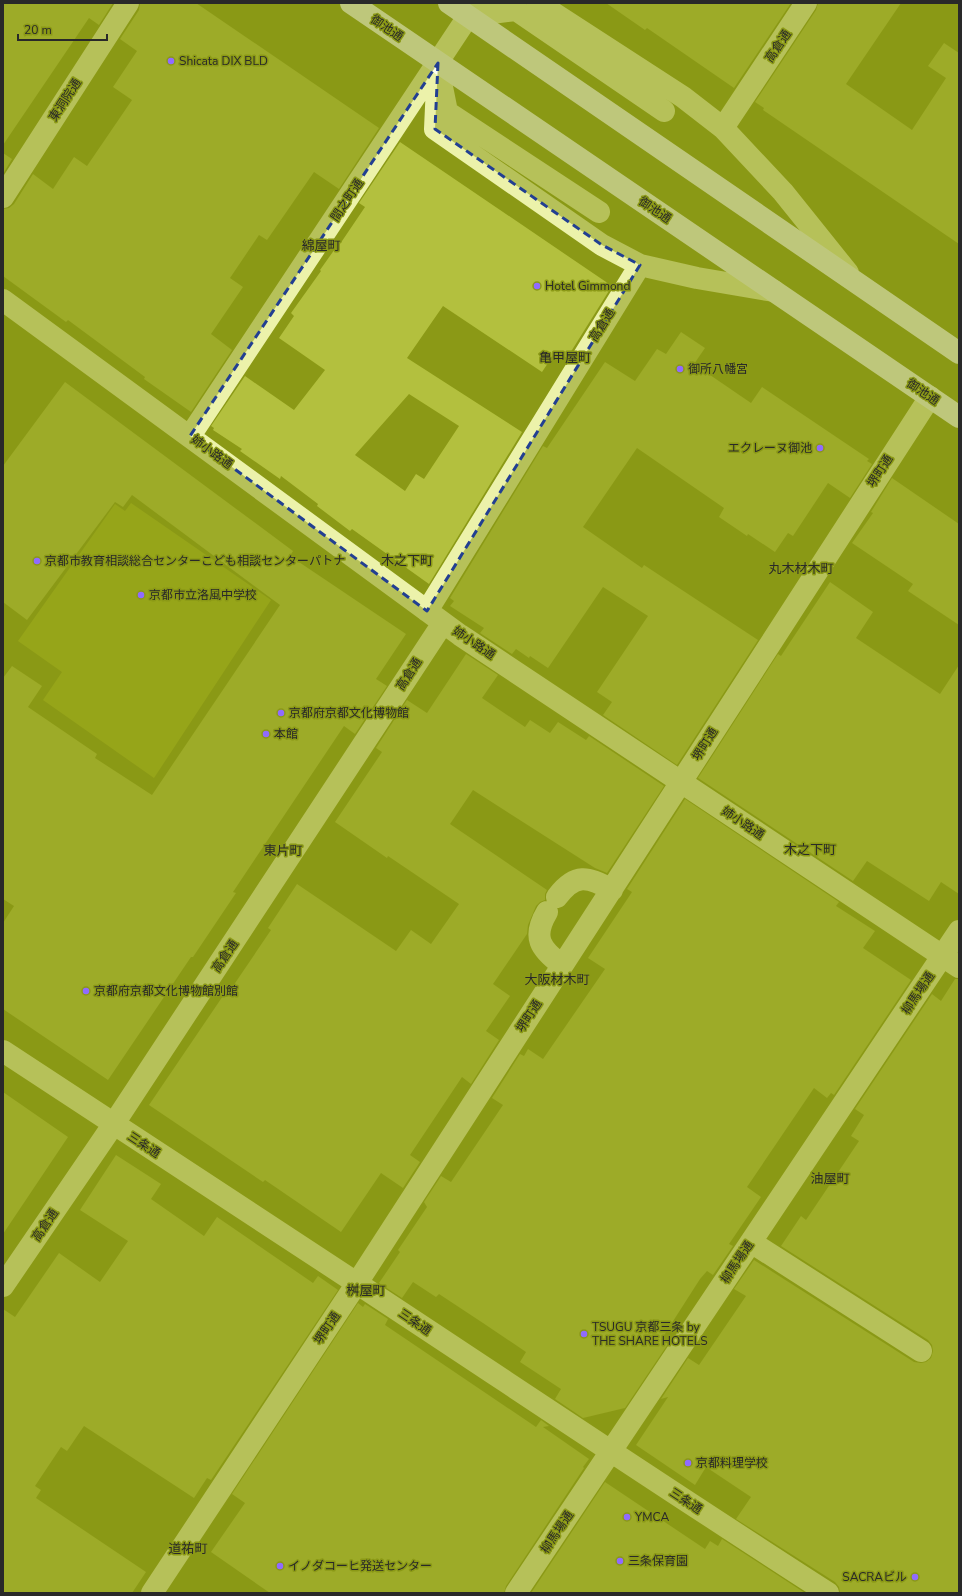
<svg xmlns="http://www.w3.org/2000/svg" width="962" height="1596" font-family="'Nunito Sans','Noto Sans JP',sans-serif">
<rect width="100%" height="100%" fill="#8b9916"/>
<path fill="#a5b31e" d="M131,503L271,600L154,778L43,700L62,672L18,641L115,504L125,511Z"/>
<path fill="#b3c03e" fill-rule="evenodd" d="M3,3H113L99,25L89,18L3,145Z
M140,3H196L379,128L339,189L314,172L267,240L259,235L230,278L243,287L211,334L232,350L191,412L144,379L145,377L68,320L66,322L3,276V209L9,208L14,204L33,174L53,189L74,157L87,166L132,100L113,87L137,51L120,39L139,10Z
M606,3H791L734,88L647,28L645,30Z
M818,3H901L846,84L912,130L946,78L928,66L944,43L959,53V244L763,110L764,108L755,102L816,10Z
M400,142L612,286L567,358L556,351L542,372L443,306L407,358L522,432L429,584L352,529L350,531L317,506L318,504L281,476L280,479L240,451L242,449L213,430L214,428L211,426L245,376L294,410L325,370L279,338L294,316L291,313L321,271L320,270L337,246L338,247L365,207L359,203ZM409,394L459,426L424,479L416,474L405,491L355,455Z
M3,153L12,159L3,174Z
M681,332L705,348L694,364L751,403L762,387L869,459L867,461L872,464L850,498L828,483L793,536L788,533L775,552L748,534L747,536L719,517L724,508L637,448L583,527L642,568L644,565L758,640L677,765L603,715L612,702L597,692L648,616L603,587L548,668L530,656L529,658L516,649L512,654L480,633L484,628L450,606L454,601L450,598L543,446L547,448L605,362L635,381L657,349L666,354Z
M65,382L293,551L290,556L406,634L376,679L387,686L355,734L344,726L233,892L236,893L193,957H191L108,1080L3,1009V923L14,906L3,899V678L12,666L42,686L28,707L97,754L95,758L152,795L280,605L132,495L123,507L115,502L27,620L3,602V466Z
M892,478L959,524V625L908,591L913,584L852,543L873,513L871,512Z
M830,582L873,612L856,638L940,694L959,665V894L941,882L929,901L867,861L853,881L698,778L778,654L781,656Z
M466,654L498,675L482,698L525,727L530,720L550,733L558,722L586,740L589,736L664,786L607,873L595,868L473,790L450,824L547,890L545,894V900L540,902L536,906L528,925L527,934L493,984L510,996L486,1031L499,1040L471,1084L462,1077L410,1155L420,1162L403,1188L381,1173L341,1232L265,1180L263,1182L149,1105L227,990L229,992L271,930L268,928L297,884L396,951L411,930L431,944L459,904L388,856L387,858L335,822L382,752L376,748L407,700L427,713Z
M685,799L839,902L836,906L875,931L863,948L911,980L834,1095L831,1093L827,1098L814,1088L747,1187L761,1197L729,1244L733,1246L713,1275L707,1271L700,1279L661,1340L668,1344L625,1408L583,1418L555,1399L561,1389L520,1362L526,1352L483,1323L439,1294L436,1297L413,1282L402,1298L379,1283L400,1252L398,1250L427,1207L424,1202L441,1176L451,1182L503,1105L492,1098L520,1054L524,1056L528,1049L543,1059L605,969L588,958L632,892L627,889Z
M955,979H959V1593H840L839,1587L835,1582L736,1519L751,1497L706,1467L695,1485L636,1445L668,1397L661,1399L688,1358L699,1365L746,1296L734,1289L754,1260L914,1362L921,1363L926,1362L931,1358L933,1351L932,1345L928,1340L781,1246L801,1216L806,1220L859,1141L851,1136L864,1115L855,1109L932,994L941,1001Z
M3,1092L68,1137L3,1234Z
M116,1155L161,1184L151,1199L204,1236L217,1217L313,1283L318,1276L338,1290L211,1480L207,1478L194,1498L84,1426L67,1451L61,1447L35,1486L41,1490L36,1498L146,1572L132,1593H3V1309L15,1317L59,1253L100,1282L128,1241L80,1210Z
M358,1303L363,1307L365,1304L388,1319L385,1325L536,1427L541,1420L549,1426L543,1427L589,1459L583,1467L584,1468L506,1586L504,1593H270L211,1552L245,1503L232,1494Z
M605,1482L705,1549L710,1541L718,1546L722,1539L805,1593H531Z"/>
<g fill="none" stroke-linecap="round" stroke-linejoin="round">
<path stroke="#ecf2aa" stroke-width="22" d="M538,3L683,97L723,128L783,192L848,273
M469,16L516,10L664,111
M438,63L435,129L602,245L640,265L697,278L774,291
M442,87L447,112L599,212
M723,128L806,3
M3,197L128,3
M3,300L460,635L959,967
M190,436L477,3
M427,611L640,265
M557,897C575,873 588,876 612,890
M547,912C532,937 540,949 562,965
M3,1051C120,1129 238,1205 355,1282C513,1386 669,1491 828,1593
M751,1242L921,1351
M3,1286L113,1125L443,623
M152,1593L357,1283L930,397
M516,1593L959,931"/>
<path stroke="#fdfff5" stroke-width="22" d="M351,3L959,417
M449,3L959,353"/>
</g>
<path d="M0 0H962V1596H0ZM438,63L435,129L602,245L640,265L427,611L190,436Z" fill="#8b9916" fill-opacity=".55" fill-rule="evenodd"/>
<path fill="none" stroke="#223f92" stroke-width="3" stroke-dasharray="8 5" stroke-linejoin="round" d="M438,63L435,129L602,245L640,265L427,611L190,436Z"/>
<g fill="#906bff" stroke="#8b9916" stroke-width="1.5">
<circle cx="171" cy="61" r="4"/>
<circle cx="537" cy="286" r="4"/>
<circle cx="680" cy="369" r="4"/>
<circle cx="820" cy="448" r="4"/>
<circle cx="37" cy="561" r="4"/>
<circle cx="141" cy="595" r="4"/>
<circle cx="281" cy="713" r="4"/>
<circle cx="266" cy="734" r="4"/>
<circle cx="86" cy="991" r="4"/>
<circle cx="584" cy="1334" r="4"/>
<circle cx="688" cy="1463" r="4"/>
<circle cx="627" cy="1517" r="4"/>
<circle cx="620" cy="1561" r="4"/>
<circle cx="280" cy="1566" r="4"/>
<circle cx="915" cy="1577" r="4"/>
</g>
<g text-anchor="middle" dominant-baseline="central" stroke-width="3" stroke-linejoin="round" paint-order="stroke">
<g font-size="12" fill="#292929" stroke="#8b9916">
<text transform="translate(387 28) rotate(34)">御池通</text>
<text transform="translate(778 46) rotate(-56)">高倉通</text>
<text transform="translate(65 100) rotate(-57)">東洞院通</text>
<text transform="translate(347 200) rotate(-56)">間之町通</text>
<text transform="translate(655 210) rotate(34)">御池通</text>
<text transform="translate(602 325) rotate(-58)">高倉通</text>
<text transform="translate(923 392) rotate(34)">御池通</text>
<text transform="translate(212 452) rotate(36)">姉小路通</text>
<text transform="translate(880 471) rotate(-57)">堺町通</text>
<text transform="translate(474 643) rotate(34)">姉小路通</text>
<text transform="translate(409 674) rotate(-57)">高倉通</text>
<text transform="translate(705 744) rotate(-58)">堺町通</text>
<text transform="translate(743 823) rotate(34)">姉小路通</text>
<text transform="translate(225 956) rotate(-56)">高倉通</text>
<text transform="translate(918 993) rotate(-56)">柳馬場通</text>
<text transform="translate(529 1016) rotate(-57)">堺町通</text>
<text transform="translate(144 1145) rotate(33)">三条通</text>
<text transform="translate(45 1225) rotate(-56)">高倉通</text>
<text transform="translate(737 1262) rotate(-56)">柳馬場通</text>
<text transform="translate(415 1322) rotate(34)">三条通</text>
<text transform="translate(327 1328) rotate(-56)">堺町通</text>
<text transform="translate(686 1501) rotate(33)">三条通</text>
<text transform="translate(557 1532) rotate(-56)">柳馬場通</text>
</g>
<g font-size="12" fill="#292929" stroke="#8b9916" text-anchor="start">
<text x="179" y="61">Shicata DIX BLD</text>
<text x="545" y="286">Hotel Gimmond</text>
<text x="688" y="369">御所八幡宮</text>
<text x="812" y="448" text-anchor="end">エクレーヌ御池</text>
<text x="45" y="561">京都市教育相談総合センターこども相談センターパトナ</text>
<text x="149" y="595">京都市立洛風中学校</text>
<text x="289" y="713">京都府京都文化博物館</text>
<text x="274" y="734">本館</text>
<text x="94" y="991">京都府京都文化博物館別館</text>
<text x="592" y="1327">TSUGU 京都三条 by<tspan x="592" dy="14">THE SHARE HOTELS</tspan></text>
<text x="696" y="1463">京都料理学校</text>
<text x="635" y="1517">YMCA</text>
<text x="628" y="1561">三条保育園</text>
<text x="288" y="1566">イノダコーヒ発送センター</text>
<text x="907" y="1577" text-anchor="end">SACRAビル</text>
</g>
<g font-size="13" fill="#292929" stroke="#8b9916">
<text x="321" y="246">綿屋町</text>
<text x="565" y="358">亀甲屋町</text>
<text x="407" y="561">木之下町</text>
<text x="801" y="569">丸木材木町</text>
<text x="810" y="850">木之下町</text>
<text x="283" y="851">東片町</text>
<text x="557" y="980">大阪材木町</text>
<text x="830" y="1179">油屋町</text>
<text x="366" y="1291">桝屋町</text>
<text x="188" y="1549">道祐町</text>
</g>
</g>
<rect width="962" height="1596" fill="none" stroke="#292929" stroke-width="8"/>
<path d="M18 34v6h89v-6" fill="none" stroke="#292929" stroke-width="2"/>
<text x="24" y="34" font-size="12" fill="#292929" stroke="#8b9916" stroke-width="3" paint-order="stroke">20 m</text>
</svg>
